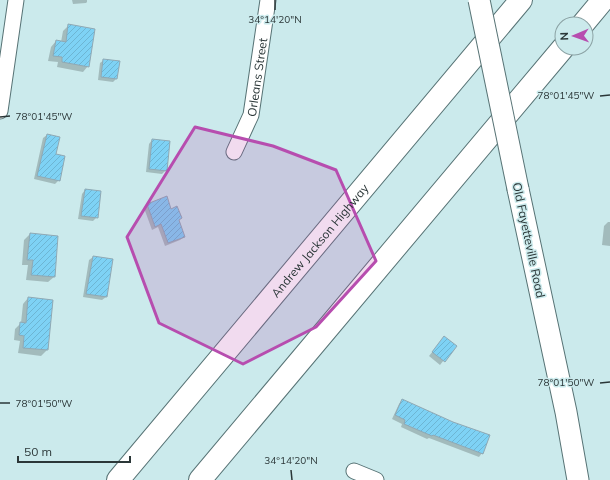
<svg xmlns="http://www.w3.org/2000/svg" width="610" height="480" font-family="Mulish,sans-serif">
<defs>
<pattern id="building-hatch" width="6" height="6" patternUnits="userSpaceOnUse"><rect width="6" height="6" fill="#7ed2f5"/><path d="M-1 1l2-2M0 6l6-6M5 7l2-2" fill="none" stroke="#6db5d3"/></pattern>
</defs>
<rect width="100%" height="100%" fill="#cbeaec"/>
<path fill="#0003" d="M72,0H87V2L86,3L73,4Z
M69,25L88,66L83,72L57,67L58,62L48,61L51,47L56,41L61,42L63,31Z
M104,60L116,79L113,82L98,80L100,63Z
M47,135L55,155L59,180L55,184L34,179L43,138Z
M152,140L166,170L162,174L146,172L149,144Z
M85,190L97,217L93,221L78,219L82,194Z
M147,204L178,221L184,237L180,240L165,246L158,227L152,230L144,208Z
M608,222H610V246L602,245L604,226Z
M30,234L54,277L48,282L26,280L28,265H22L24,240Z
M93,257L106,297L102,300L83,297L89,260Z
M28,298L51,300L47,350L41,356L18,353L20,341L14,340L15,329L21,323L23,304Z
M441,341L455,346L440,365L429,356Z
M402,400L482,453L479,457L429,438L427,439L401,427L402,424L392,419L399,404Z"/>
<path fill="url(#building-hatch)" stroke="#90a9b4" d="M68,24L95,29L89,67L62,62V57L53,56L56,40L66,42Z
M103,59L120,61L117,79L101,77Z
M47,134L60,137L56,154L65,156L60,181L37,176Z
M152,139L170,141L167,171L149,169Z
M85,189L101,191L98,218L81,216Z
M167,196L171,209L177,206L182,218L179,220L185,237L168,243L161,224L155,227L147,204Z
M30,233L58,236L55,277L31,275L33,260H27Z
M93,256L113,259L107,297L86,294Z
M28,297L53,300L48,350L23,348L24,336L19,335L20,322L26,323Z
M444,336L457,346L445,362L432,352Z
M402,399L453,422L490,435L483,454L433,435L432,436L404,424L405,420L395,415Z"/>
<g fill="none" stroke-linecap="round" stroke-linejoin="round">
<g stroke="#577375" stroke-width="17">
<g id="street">
<path d="M0,111L16,0"/>
<path id="s1" d="M234,152L251,115L268,0"/>
<path d="M354,471L376,480"/>
</g>
</g>
<g stroke="#577375" stroke-width="23">
<path id="secondary" d="M518,189L566,412L578,480"/>
</g>
<g stroke="#577375" stroke-width="24">
<g id="highway">
<path d="M583,24L603,0"/>
<path id="s2" d="M118,480L521,0"/>
<path d="M200,480L563,48"/>
</g>
</g>
<use href="#street" stroke="#fff" stroke-width="15"/>
<use href="#secondary" stroke="#fff" stroke-width="21"/>
<use href="#highway" stroke="#fff" stroke-width="22"/>
<g stroke="#577375" stroke-width="23" stroke-linecap="butt">
<path id="secondary-bridge" d="M479,0L518,189"/>
</g>
<use href="#secondary-bridge" stroke="#fff" stroke-width="21"/>
</g>
<path fill="#b74daf" fill-opacity="0.2" stroke="#b74daf" stroke-width="3" stroke-linejoin="round" d="M195,127L273,146L336,170L376,261L316,327L243,364L159,323L127,237Z"/>
<path fill="none" stroke="#2b3738" stroke-width="1.5" d="M275,0V10M600,96L610,95M0,117L10,116M600,383L610,382M0,403H10M291,470L292,480"/>
<g text-anchor="middle" dominant-baseline="central" stroke-width="3" stroke-linejoin="round" paint-order="stroke">
<g font-size="12" fill="#2b3738" stroke="#cbeaec">
<text stroke="none"><textPath href="#s1" startOffset="79">Orleans Street</textPath></text>
<text stroke="none"><textPath href="#s2" startOffset="313">Andrew Jackson Highway</textPath></text>
<text transform="translate(529 240) rotate(78)">Old Fayetteville Road</text>
</g>
</g>
<g font-size="10" text-anchor="middle" fill="#2b3738" stroke="#cbeaec" stroke-width="3" stroke-linejoin="round" paint-order="stroke">
<text x="275" y="23">34°14'20"N</text>
<text x="566" y="99">78°01'45"W</text>
<text x="44" y="120">78°01'45"W</text>
<text x="566" y="386">78°01'50"W</text>
<text x="44" y="407">78°01'50"W</text>
<text x="291" y="464">34°14'20"N</text>
</g>
<g transform="translate(574 36) rotate(268)"><circle r="19" fill="#cbeaec" stroke="#8ba2a4"/>
<path d="M0-3L7 15L0 10L-7 15Z" fill="#b74daf"/>
<text y="-6" font-size="11" font-weight="bold" text-anchor="middle" fill="#2b3738">N</text>
</g>
<path d="M18 456v6h112v-6" fill="none" stroke="#2b3738" stroke-width="2"/>
<text x="24" y="456" font-size="12" fill="#2b3738" stroke="#cbeaec" stroke-width="3" paint-order="stroke">50 m</text>
</svg>
